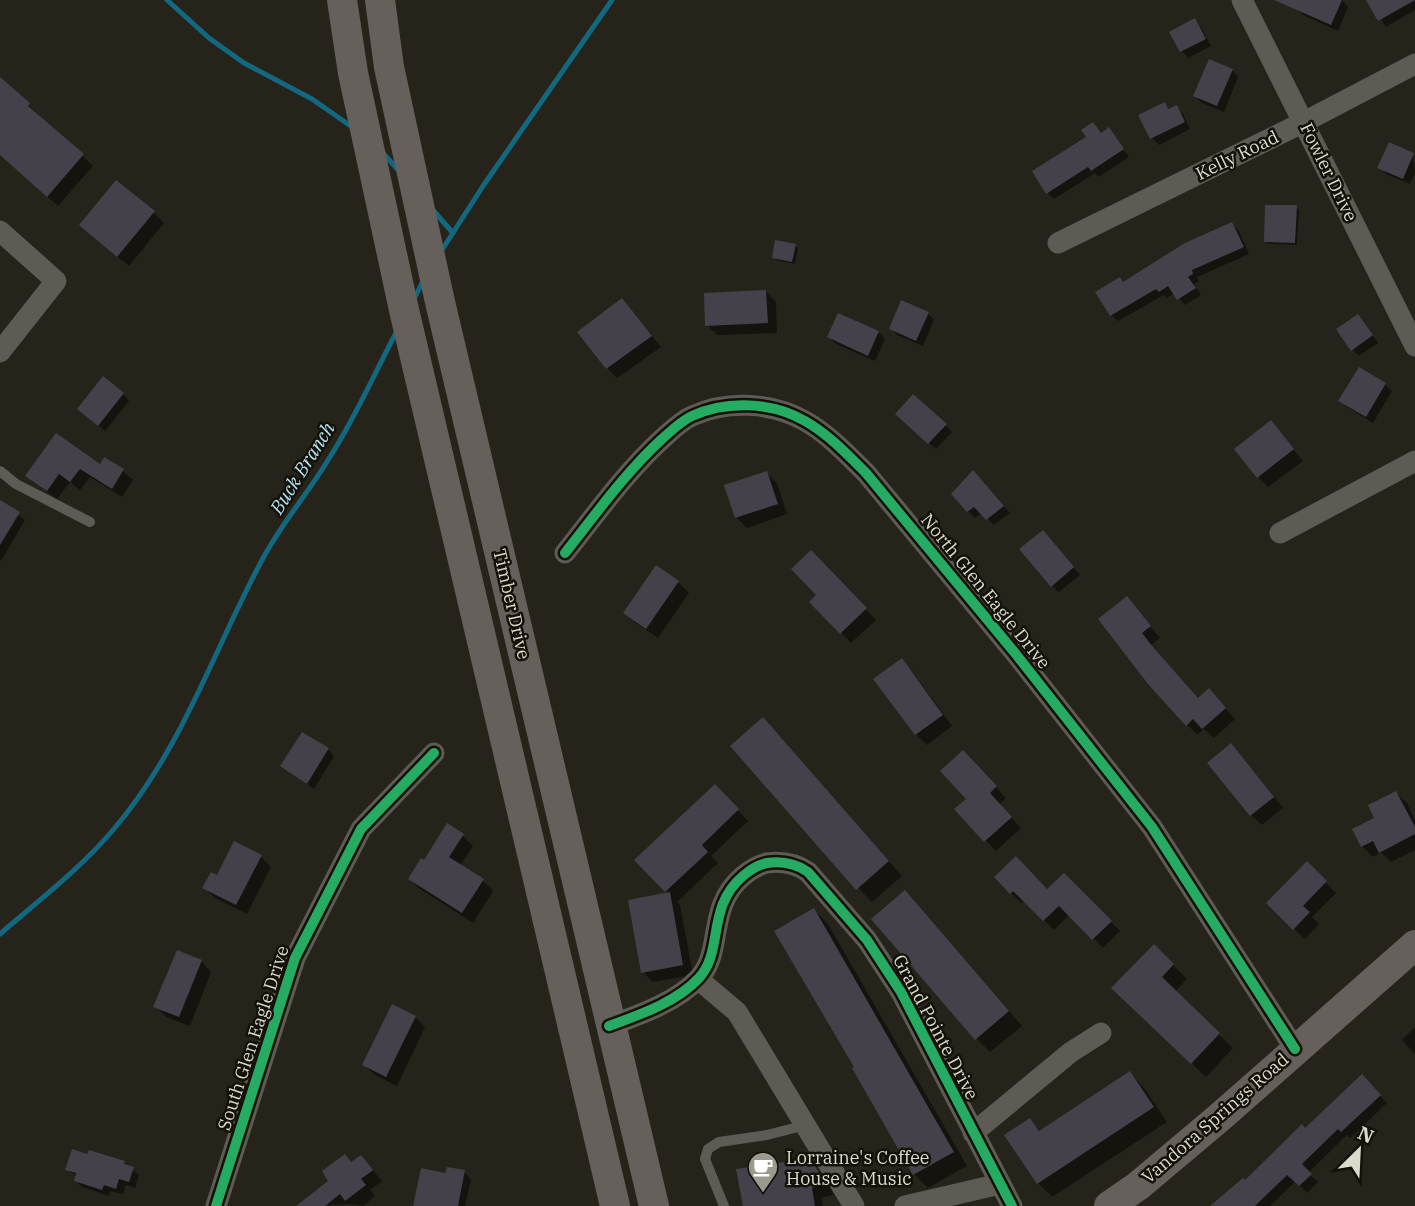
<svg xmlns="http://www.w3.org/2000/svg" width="1415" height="1206" font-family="'IBM Plex Serif',serif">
<rect width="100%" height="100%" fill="#26241a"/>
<path fill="#0007" d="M1300,0H1342L1348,7L1338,31L1303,15L1296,8Z
M1368,0H1415V10L1386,27Z
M1195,20L1201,27L1211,46L1188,58L1182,51Z
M1232,70L1238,77L1224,112L1202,103L1195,96Z
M0,79L93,166L58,206L0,155Z
M1164,104L1170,110L1176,107L1183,114L1190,129L1159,145L1152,138Z
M1093,124L1102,134L1109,130L1129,157L1099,177L1095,173L1054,199L1048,193L1088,137Z
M1413,155L1415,172L1410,184L1386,174L1379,167Z
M1296,207L1299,210L1297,245L1268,244L1265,241Z
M154,213L164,223L129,266L92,236Z
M1232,224L1239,231L1249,254L1197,277L1199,281L1194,284L1201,295L1185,305L1174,293L1167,298L1164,295L1118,321L1111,315L1124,284Z
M795,246L798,248L795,264L776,260L774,257Z
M766,292L776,302L777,333L717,335L707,325Z
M622,300L661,347L617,378L607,368Z
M928,314L934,320L923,346L897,335L891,328Z
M1364,323L1378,343L1359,356L1353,350Z
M878,332L885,339L875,361L836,344L829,337Z
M1385,384L1392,391L1373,423L1347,407L1340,401Z
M123,394L129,401L105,431L86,415Z
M904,421L945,425L952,432L936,449Z
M1271,423L1303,461L1268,487L1258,477Z
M105,459L123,471L133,480L122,497L90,477L80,490L70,482L57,499L27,476L100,466Z
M766,473L777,483L787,514L747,528L736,517Z
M980,479L1010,513L994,525L982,512L975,518L968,511Z
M0,502L25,520L1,561L0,560Z
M1049,539L1080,575L1059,592L1052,586Z
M811,552L876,620L851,643L812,602L819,595Z
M678,582L689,593L658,638L636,623L625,613Z
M1127,599L1160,638L1151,645L1198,699L1219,701L1235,719L1214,738L1204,729L1197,735L1149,683Z
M901,661L912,671L952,726L927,745L916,734L876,679Z
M777,734L902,876L872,902L858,888Z
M328,749L334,756L314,789L282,766Z
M1241,756L1283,808L1262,825L1251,815Z
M974,763L1006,798L999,804L1021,828L996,851L957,809L968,799Z
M715,787L748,821L711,856L718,863L677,902L680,905L693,975L653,982L643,972L669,894L637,861Z
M1396,793L1407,803L1415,820V850L1391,862L1381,852L1373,857L1362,846L1376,818Z
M463,836L473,846L460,866L483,881L493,891L473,923L420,889L410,879Z
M261,857L271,867L247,914L215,898L205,888L218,877Z
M1307,864L1336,893L1312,917L1319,924L1305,939L1268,903Z
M1064,875L1120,931L1103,948L1070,914L1054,930L1024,900L1021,903L996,877L1048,892Z
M919,907L1022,1026L990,1052L976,1038Z
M814,910L828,924L967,1166L928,1188L914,1174Z
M1154,946L1187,979L1175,992L1233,1048L1206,1077L1128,1002Z
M201,961L211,972L190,1026L166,1017L156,1006Z
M415,1017L425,1027L397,1086L375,1075L364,1065Z
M1415,1027V1054L1402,1040Z
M1130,1073L1144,1088L1167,1122L1052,1197L1038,1183L1030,1120L1041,1132Z
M1362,1077L1387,1103L1350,1138L1347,1135L1308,1173L1318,1182L1307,1193L1296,1181L1270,1206H1213L1245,1182Z
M361,1157L382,1181L370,1190L375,1196L363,1206L350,1204L314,1206Z
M805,1161L825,1179L832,1191L833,1195L821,1198L823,1206H744Z
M124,1163L139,1175L135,1188L126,1185L123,1194L110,1191L109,1196L82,1187L76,1181L77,1177L67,1169Z
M464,1172L471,1179L465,1206H415L447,1175Z"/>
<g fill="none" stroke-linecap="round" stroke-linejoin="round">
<path stroke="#136881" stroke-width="5" d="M167,0L209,38L244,63L312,99L355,129
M383,153L400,172
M432,209L453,233
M440,253L483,186L612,0
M414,299L424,279
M0,934C38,901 80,869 113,830C181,751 213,652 261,562C280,525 307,495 328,460C355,419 375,372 398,329"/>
</g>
<path fill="#45414a" d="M1274,0H1342L1331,25Z
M1366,0H1415L1378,21Z
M1195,18L1206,39L1180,52L1169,32Z
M1209,59L1233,69L1217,106L1193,96Z
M0,77L30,103L28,106L84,154L47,197L0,155Z
M1165,102L1168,109L1177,105L1185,122L1150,139L1138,115Z
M1093,122L1101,133L1109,127L1124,149L1091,171L1088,167L1046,194L1032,171L1086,137L1081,130Z
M1389,142L1414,153L1403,179L1377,168Z
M116,180L155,211L117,257L79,225Z
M1265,205H1297L1295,243L1264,242Z
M1232,222L1244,247L1192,270L1193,274L1188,277L1196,288L1177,300L1168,286L1159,292L1156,289L1110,316L1095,292L1120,277L1123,282L1185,243Z
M775,240L796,244L792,262L772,258Z
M766,290L768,323L705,326L704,293Z
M622,298L652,336L606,369L577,332Z
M901,300L929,312L916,341L889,329Z
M838,313L879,331L868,356L827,337Z
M1358,314L1373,335L1351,351L1336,329Z
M1359,367L1386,383L1366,417L1338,401Z
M103,376L124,393L98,426L77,409Z
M913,394L947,424L928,444L895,414Z
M1271,420L1294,449L1257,478L1234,449Z
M56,433L100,464L104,457L124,469L112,489L80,469L70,482L59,474L47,491L25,476Z
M973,470L1004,506L986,520L974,507L967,512L951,494Z
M767,471L778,504L735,518L724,485Z
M0,500L20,512L0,545Z
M1043,530L1074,567L1051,587L1019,549Z
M811,550L867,608L840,634L809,602L816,595L791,569Z
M656,565L679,581L646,629L623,613Z
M1127,596L1151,626L1142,633L1153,647L1198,698L1209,688L1226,708L1202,729L1193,719L1186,726L1148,684L1098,619Z
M902,658L943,715L915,735L873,679Z
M763,717L889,861L856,890L730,746Z
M302,732L329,748L307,784L280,766Z
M1231,743L1274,797L1250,816L1207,763Z
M963,750L997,786L990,793L1012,817L984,842L954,809L966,799L940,771Z
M715,784L739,809L702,845L708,852L665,892L634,860Z
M1396,791L1415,827V834L1379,853L1373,841L1361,847L1352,829L1374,818L1368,805Z
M447,823L464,834L449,857L484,879L462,913L408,879L421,858L424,860Z
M234,841L262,855L236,905L202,888L211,872L217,875Z
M1016,856L1047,889L1064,873L1112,921L1092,940L1059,906L1043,921L1013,891L1010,894L994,877Z
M1307,861L1327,881L1303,906L1310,912L1293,930L1266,903Z
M905,890L1009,1011L975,1040L871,919Z
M670,892L683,965L641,973L628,900Z
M814,908L954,1152L913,1175L852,1068L854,1067L774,931Z
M1154,944L1174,964L1162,977L1220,1033L1191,1064L1111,988Z
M177,950L202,960L179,1017L153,1007Z
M392,1004L416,1016L386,1077L362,1065Z
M1130,1071L1154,1107L1037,1184L1004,1135L1030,1118L1039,1131Z
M1362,1074L1381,1095L1341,1132L1338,1129L1302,1164L1312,1174L1299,1186L1287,1175L1255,1206H1210L1243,1178L1245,1180L1302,1124L1305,1128Z
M72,1149L87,1154L89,1150L125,1161L124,1164L134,1167L129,1182L119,1179L116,1189L104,1185L102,1190L74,1181L76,1173L65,1170Z
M345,1154L351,1162L361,1155L373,1170L361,1179L366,1185L345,1201L340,1194L325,1206H296L328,1181L322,1171Z
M806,1159L808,1167L815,1166L822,1179L823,1185L812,1188L815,1206H743L736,1169Z
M447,1167L465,1170L458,1206H413L421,1168L445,1173Z"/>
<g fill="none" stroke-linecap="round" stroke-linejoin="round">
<path stroke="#5d5b53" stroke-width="10" d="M0,471L16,484L90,522
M724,1206L705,1159L708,1149L719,1142L767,1135L806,1125"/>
<path stroke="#5d5b53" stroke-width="21" d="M1242,0L1415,346
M0,231L56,281L0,352
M1058,243L1304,122L1415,64
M1280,533L1415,461
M565,553C596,514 625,473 662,439C671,431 681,421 692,416C727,400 772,402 805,421C828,434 847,454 866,473L1015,653L1152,827L1295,1049
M698,979L737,1012L854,1206
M609,1026C639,1015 677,1002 699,978C724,951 706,907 743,876C750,870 758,865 767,863C782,861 795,863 808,872L867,940L901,992L1012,1206
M973,1133L1071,1052L1101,1033
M216,1206L295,958L361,829L434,753
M905,1206L1000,1184"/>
<path stroke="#65605b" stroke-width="30" d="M342,0L353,73L404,310L615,1206
M380,0L389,67L440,302L654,1206
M1109,1206L1138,1186L1220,1117L1415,945"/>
<g stroke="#131108" stroke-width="15">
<path id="cycleway" d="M565,553C596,514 625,473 662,439C671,431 681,421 692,416C727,400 772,402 805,421C828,434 847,454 866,473L1015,653L1152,827L1295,1049
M609,1026C639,1015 677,1002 699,978C724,951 706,907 743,876C750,870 758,865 767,863C782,861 795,863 808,872L867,940L901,992L1012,1206
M216,1206L295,958L361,829L434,753"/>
</g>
<use href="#cycleway" stroke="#26ab63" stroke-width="10"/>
</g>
<defs>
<g id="cafe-pin" transform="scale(1.575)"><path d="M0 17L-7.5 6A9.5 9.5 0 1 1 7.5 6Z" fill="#9c9a8e" stroke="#131108"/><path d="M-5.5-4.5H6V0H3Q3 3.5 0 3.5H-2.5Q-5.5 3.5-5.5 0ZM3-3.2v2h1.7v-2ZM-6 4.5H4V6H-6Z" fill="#fff"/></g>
</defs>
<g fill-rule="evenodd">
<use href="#cafe-pin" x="763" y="1167"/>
</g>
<g text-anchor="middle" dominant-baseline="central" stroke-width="5" stroke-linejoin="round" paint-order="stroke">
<g font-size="18" fill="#dcd9cd" stroke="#131108">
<text transform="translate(1237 155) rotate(-26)">Kelly Road</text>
<text transform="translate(1329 172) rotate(64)">Fowler Drive</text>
<text transform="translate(986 591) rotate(51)">North Glen Eagle Drive</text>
<text transform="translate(512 604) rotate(77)">Timber Drive</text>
<text transform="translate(936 1027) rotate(62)">Grand Pointe Drive</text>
<text transform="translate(253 1038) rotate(-72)">South Glen Eagle Drive</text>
<text transform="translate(1215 1118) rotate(-41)">Vandora Springs Road</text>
</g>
<g font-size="18" fill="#dcd9cd" stroke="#131108" text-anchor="start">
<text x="786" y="1157">Lorraine's Coffee<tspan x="786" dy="21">House &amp; Music</tspan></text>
</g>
<g font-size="19" font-style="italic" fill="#b3e4f8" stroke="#131108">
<text transform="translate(302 468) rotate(-58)">Buck Branch</text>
</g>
</g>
<g transform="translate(1359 1150) rotate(24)" stroke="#131108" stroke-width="5" paint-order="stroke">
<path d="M0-5L12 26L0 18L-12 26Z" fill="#dcd9cd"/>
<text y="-10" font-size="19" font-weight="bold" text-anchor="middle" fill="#dcd9cd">N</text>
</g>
</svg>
